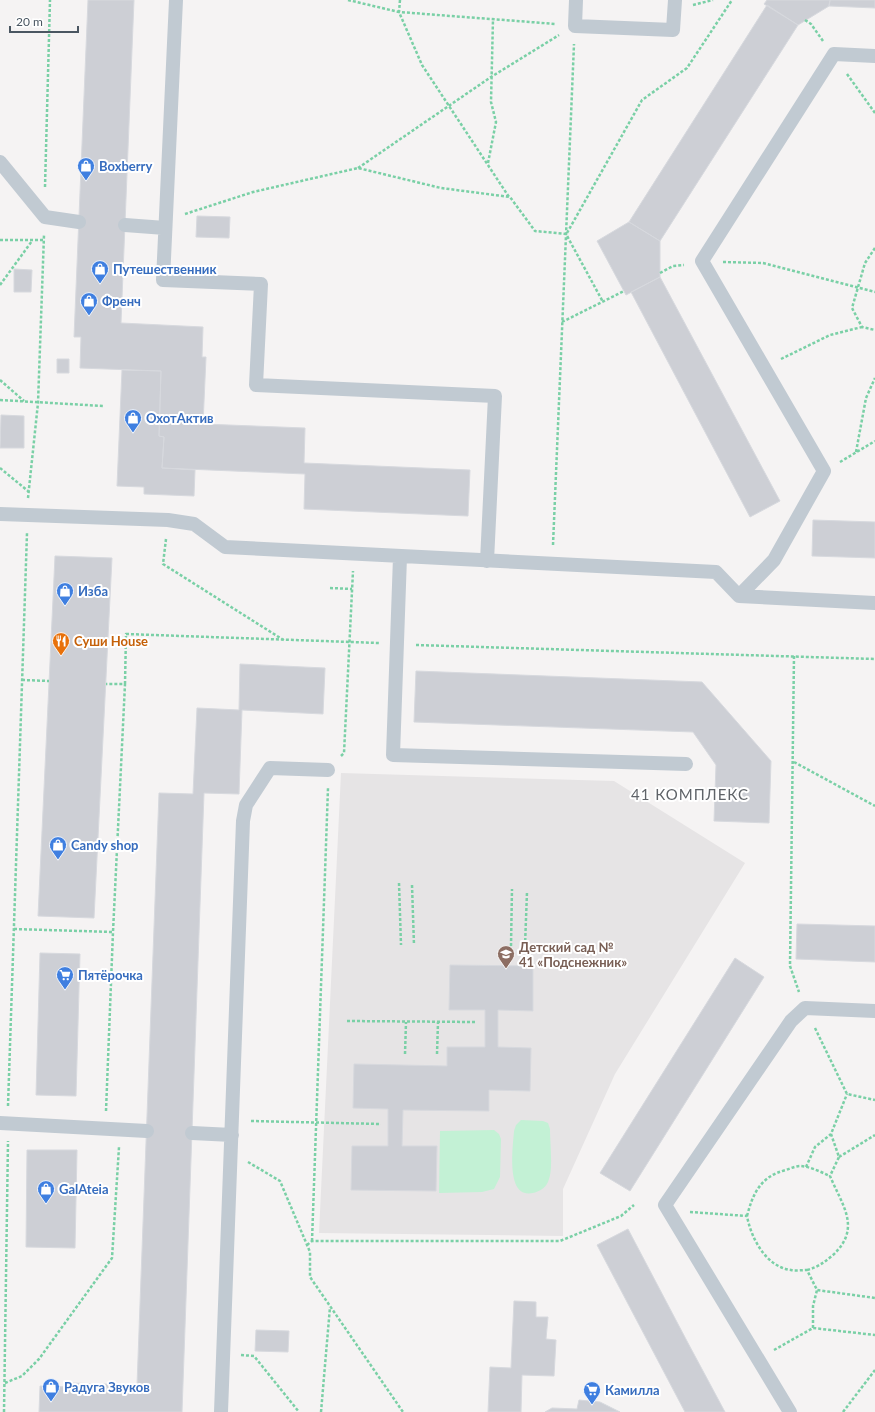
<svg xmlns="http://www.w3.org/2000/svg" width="875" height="1412" font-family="Lato,sans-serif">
<rect width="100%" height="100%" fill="#f5f3f3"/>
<path fill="#e6e4e5" d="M341,773L614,781L745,863L615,1074L563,1189V1236L319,1233Z"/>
<path fill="#c3f1d5" d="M521,1120L543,1121L548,1123L550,1129C550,1141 553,1169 549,1179C547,1187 541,1191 533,1193C505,1199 513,1147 514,1131L516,1125Z
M494,1130L499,1134L501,1139L500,1177L494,1189L482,1192L439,1193L440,1131Z"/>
<path fill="#cdcfd5" stroke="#d7d9de" d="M88,0H134L121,323L203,327L202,357H206L203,424L305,428L304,463L470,470L468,516L304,509L305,474L162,468L164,437L159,436L161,371L80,368L81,337H74Z
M767,0H830L829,6L798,25L764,4Z
M830,0H875V8L829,6Z
M767,5L798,25L660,241L629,222Z
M197,216L230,217L229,238L196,237Z
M629,222L660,241V277L626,295L597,241Z
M14,269L32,270L31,292H14Z
M660,277L780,501L750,517L631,292Z
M57,359H69V373H57Z
M122,370L161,371L159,436L164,437L162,468L195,470L194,496L144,494V487L117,486Z
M1,415L24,416V448H0Z
M813,520L875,522V558L812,556Z
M55,556L112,558L94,918L38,916Z
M240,664L325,668L323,714L242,710L239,794L204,793L182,1412H39L40,1386L70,1387V1383L137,1385L159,793L193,794L197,708L239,710Z
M416,671L702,682L771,761L769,823L714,821L716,765L693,732L414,722Z
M797,924L875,926V962L796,959Z
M40,953L80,954L76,1096L36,1095Z
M735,958L764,977L630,1191L600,1173Z
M450,965L533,966V1011L498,1010V1047L531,1048L530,1091L489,1090V1111L403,1110L402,1146H437L436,1191L351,1190L352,1146H388V1109L353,1108L354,1064L447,1066V1047H485V1010H449Z
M27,1150H77L75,1248L26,1247Z
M628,1229L688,1343L725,1412H685L597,1245Z
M514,1301L536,1302V1317H548L546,1339L556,1340L554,1376L522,1375L521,1412H488L490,1367L511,1368Z
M256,1330L289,1331L288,1352L255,1351Z
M579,1400L600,1402L620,1412H545L552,1408L577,1409Z"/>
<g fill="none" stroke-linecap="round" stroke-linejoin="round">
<path stroke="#7ad0a6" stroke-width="2.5" stroke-dasharray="3 2" stroke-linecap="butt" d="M348,0L399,12L422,65L509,197
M400,0L399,12L556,24
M693,5L713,0
M805,20L811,24L823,41
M847,74L875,113
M488,163L496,122L491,102L493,19
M358,168L491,77L559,35
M45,187L50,0
M185,214L253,192L358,168L441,188L510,197L535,231L566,234L603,302
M567,233L642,100L687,68L732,0
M0,240H44
M875,248L865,263L852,308L862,327L875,330
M723,262L763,263L875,292
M660,273L673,266L684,265
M0,285L32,241
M562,322L624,291
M781,359L830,335L862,327
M0,380L24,401
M0,400L103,406
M856,452L866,398L875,378
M840,462L875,441
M0,468L28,491
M28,498L38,403L44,235
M166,539L163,564L285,641
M553,545L574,44
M330,588L352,589
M416,645L875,659
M794,656L790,966L799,992
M22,680L49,681
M125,684L126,634L379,643
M341,756L344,753L353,571
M794,762L875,806
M399,883L401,945
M412,885L414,945
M14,929L113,932L125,684H106
M511,946L512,889
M525,946L527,892
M347,1021L476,1022
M815,1028L847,1094L875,1100
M405,1054L406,1022
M437,1054L438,1022
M8,1106L27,533
M106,1111L113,932
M251,1121L381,1124
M839,1157L875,1135
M248,1162L280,1181L310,1252V1277L403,1412
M806,1167L815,1147L831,1134
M690,1212L747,1216C751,1238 766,1267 791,1270C796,1271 802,1270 807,1270L817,1290L875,1298
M747,1216C753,1193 761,1176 786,1170C791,1168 796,1166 801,1166C811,1167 821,1172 830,1176
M312,1241L328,788
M307,1245L312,1241H560L621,1216L634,1205
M807,1270C818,1267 825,1262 833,1255C862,1228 842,1205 830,1176L839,1157L831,1134L847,1094
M813,1328V1306L817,1290
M774,1350L813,1328L875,1335
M241,1355L254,1356L299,1412
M5,1383L22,1376L39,1359L112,1258L119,1147
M4,1412L8,1141
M321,1412L330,1307
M843,1412L875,1370"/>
<path stroke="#c1cad2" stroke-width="14" d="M176,0L163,280L261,284L256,385L495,396L487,561
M576,0L575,26L673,30L675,0
M0,162L45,217L79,222
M125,225L165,228
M0,514L168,520L194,524L225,547L716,572L739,596L875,603
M400,557L393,755L686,764
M739,596L774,560L824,471L702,261L834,54L875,56
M0,1123L147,1131
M192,1133L232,1135
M221,1412L243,821L246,805L270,768L328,770
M790,1412L665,1205L791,1021L805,1008L875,1011"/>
</g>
<defs>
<g id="shop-pin" transform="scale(0.9)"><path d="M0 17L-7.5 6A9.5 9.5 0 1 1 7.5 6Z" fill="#3f7fe0" stroke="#fff"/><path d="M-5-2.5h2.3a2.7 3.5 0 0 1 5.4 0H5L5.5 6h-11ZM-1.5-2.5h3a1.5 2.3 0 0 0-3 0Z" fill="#fff"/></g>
<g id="restaurant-pin" transform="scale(0.9)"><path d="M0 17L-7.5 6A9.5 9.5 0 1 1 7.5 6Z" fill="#e8710a" stroke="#fff"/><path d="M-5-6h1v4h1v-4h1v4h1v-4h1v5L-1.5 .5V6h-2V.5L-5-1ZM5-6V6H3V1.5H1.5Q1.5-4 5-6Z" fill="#fff"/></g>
<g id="school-pin" transform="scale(0.9)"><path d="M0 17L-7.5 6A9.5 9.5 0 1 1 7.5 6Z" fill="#8d6e63" stroke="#fff"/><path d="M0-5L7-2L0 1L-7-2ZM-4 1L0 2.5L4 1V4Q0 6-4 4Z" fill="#fff"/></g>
<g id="supermarket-pin" transform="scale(0.9)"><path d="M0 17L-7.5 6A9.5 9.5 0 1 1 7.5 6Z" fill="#3f7fe0" stroke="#fff"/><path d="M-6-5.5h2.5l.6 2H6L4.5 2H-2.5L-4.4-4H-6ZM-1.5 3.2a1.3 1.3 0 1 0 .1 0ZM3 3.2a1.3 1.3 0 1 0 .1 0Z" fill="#fff"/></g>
</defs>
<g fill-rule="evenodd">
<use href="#shop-pin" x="86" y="166"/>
<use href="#shop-pin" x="100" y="269"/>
<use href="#shop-pin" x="89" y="301"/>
<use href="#shop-pin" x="133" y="418"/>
<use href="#shop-pin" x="65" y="591"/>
<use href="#restaurant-pin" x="61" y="641"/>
<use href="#shop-pin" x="58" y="845"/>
<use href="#school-pin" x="506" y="954"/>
<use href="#supermarket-pin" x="65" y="975"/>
<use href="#shop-pin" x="46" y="1189"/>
<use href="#shop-pin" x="51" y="1387"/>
<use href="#supermarket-pin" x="592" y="1390"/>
</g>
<g text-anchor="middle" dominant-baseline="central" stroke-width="4" stroke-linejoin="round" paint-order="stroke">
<g font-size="13" font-weight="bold" fill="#366cbe" stroke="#fff" text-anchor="start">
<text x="99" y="166">Boxberry</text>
<text x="113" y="269">Путешественник</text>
<text x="102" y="301">Френч</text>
<text x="146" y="418">ОхотАктив</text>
<text x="78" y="591">Изба</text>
<text x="71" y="845">Candy shop</text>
<text x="78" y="975">Пятёрочка</text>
<text x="59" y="1189">GalAteia</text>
<text x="64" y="1387">Радуга Звуков</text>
<text x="605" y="1390">Камилла</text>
</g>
<g font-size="13" font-weight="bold" fill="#c56008" stroke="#fff" text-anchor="start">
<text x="74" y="641">Суши House</text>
</g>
<g font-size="13" font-weight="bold" fill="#785e54" stroke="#fff" text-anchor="start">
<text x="519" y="947">Детский сад №<tspan x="519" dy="15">41 «Подснежник»</tspan></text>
</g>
<g font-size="15" letter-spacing="1" fill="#5f6368" stroke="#fff">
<text x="690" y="794">41 КОМПЛЕКС</text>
</g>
</g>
<path d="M10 26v6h68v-6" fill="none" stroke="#4a5661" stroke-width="2"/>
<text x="16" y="26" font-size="12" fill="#4a5661" stroke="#ffffff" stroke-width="3" paint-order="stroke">20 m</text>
</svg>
